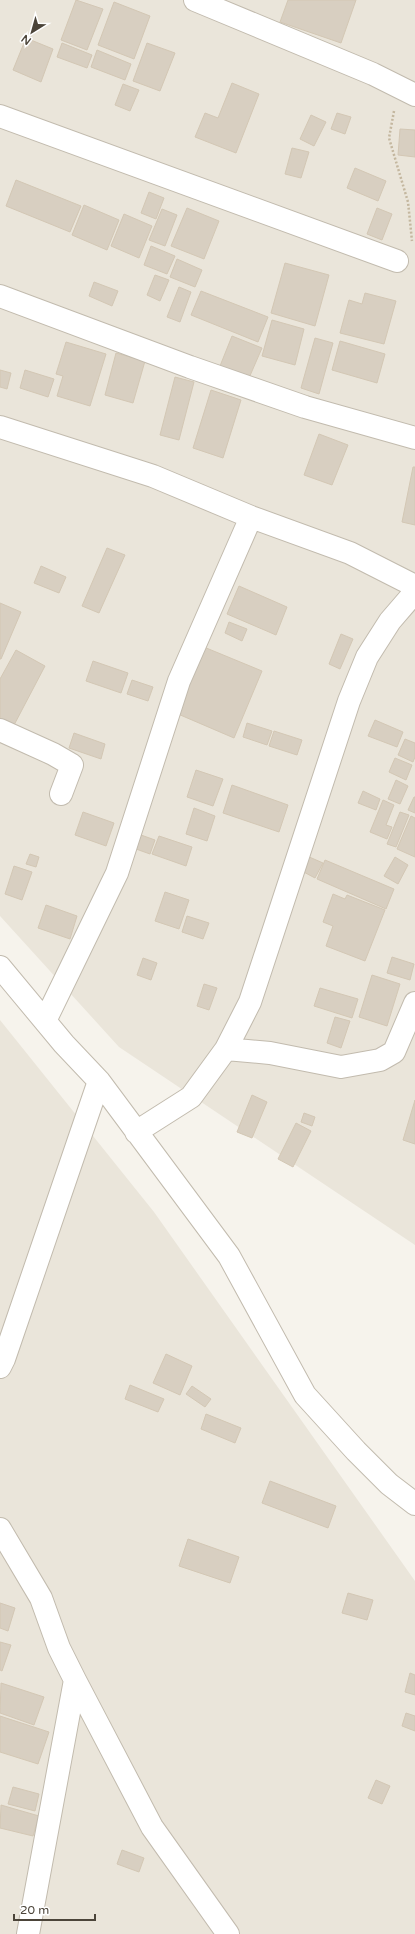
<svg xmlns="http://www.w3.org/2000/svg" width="415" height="1934" font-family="'Varela Round',sans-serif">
<rect width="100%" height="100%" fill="#f6f3ec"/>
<path fill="#eae5da" d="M0,0H415V1245L119,1047L0,916Z
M0,1020L154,1212L415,1581V1934H0Z"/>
<path fill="#d8cfc1" stroke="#d3c7b4" d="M76,0L103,9L87,50L61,40Z
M288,0H356L341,43L280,22Z
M114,2L150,16L134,59L98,45Z
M26,38L53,49L41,82L13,70Z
M62,43L92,55L87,68L57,57Z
M147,43L175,53L160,91L133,81Z
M97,50L131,64L125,80L91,67Z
M232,83L259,94L236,153L195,137L205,113L218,118Z
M123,84L139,90L130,111L115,105Z
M337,113L351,117L345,134L331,129Z
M311,115L326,122L314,146L300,139Z
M400,129L415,130V157L398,155Z
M292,148L309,152L301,178L285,174Z
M355,168L386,181L378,201L347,188Z
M16,180L81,206L70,232L6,206Z
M149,192L164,198L156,219L141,213Z
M84,205L119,220L107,250L72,235Z
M187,208L219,221L204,259L171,246Z
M377,208L392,214L382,240L367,234Z
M162,209L177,215L165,246L149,240Z
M124,214L152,226L139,258L111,246Z
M151,246L175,256L167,274L144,265Z
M177,259L202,270L195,287L170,277Z
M285,263L329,275L315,326L271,313Z
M155,275L169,280L160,301L147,295Z
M94,282L118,291L112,306L89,296Z
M179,287L191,292L180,322L167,317Z
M201,291L268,317L258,342L191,315Z
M365,293L396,301L384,344L340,333L349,300L362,304Z
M272,320L304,329L295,365L262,356Z
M232,336L262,348L249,378L220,366Z
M315,338L333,343L319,394L301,388Z
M340,341L385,354L377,383L332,370Z
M66,342L106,354L90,406L57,396L63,376L56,374Z
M116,353L145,361L133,403L105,395Z
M0,370L11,373L7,389L0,387Z
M25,370L54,379L48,397L20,388Z
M175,377L194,382L179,440L160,435Z
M211,390L241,400L223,458L193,448Z
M319,434L348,445L332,485L304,475Z
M413,467H415V525L402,522Z
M107,548L125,555L99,613L82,606Z
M41,566L66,577L59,593L34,583Z
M239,586L287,607L276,635L227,614Z
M0,603L21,612L1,659H0Z
M229,622L247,629L242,641L225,633Z
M341,634L353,639L340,669L329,664Z
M199,645L262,671L234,738L171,711Z
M16,650L45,666L13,727L0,720V679Z
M93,661L128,673L121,693L86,681Z
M132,680L153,687L148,701L127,694Z
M375,720L403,732L397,747L368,736Z
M247,723L272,731L267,745L243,737Z
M274,731L302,740L297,755L269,746Z
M74,733L105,744L101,759L69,748Z
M405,739L415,743V757L413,762L398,755Z
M395,758L412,765L406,780L389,772Z
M196,770L223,779L213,806L187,797Z
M396,780L408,786L400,804L388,799Z
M232,785L288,805L279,832L223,813Z
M363,791L380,799L376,810L358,803Z
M414,797H415V813L408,810Z
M383,800L394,805L386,825L392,827L387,839L370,832Z
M194,808L215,816L207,841L186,834Z
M83,812L114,823L106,846L75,835Z
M400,812L409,815L396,847L387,844Z
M411,816L415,818V857L397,849Z
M141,835L155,840L150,854L136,849Z
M159,836L192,847L186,866L152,854Z
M30,854L39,857L36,867L26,864Z
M307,856L323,863L315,878L300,870Z
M395,857L408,865L398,884L384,876Z
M325,860L394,889L386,909L317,879Z
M14,866L32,872L22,900L5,894Z
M165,892L189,900L179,929L155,921Z
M333,894L345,899L347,895L385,910L365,961L326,946L333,926L323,922Z
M46,905L77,916L70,939L38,928Z
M187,916L209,923L203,939L182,932Z
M392,957L414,964L410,980L387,973Z
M143,958L157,963L151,980L137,975Z
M372,975L400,984L387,1026L359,1017Z
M204,984L217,988L209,1010L197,1006Z
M320,988L358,999L352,1018L314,1006Z
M335,1017L350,1021L341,1048L327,1043Z
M252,1095L267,1102L252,1138L237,1132Z
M415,1100V1144L403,1140Z
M304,1113L315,1117L312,1126L301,1122Z
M296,1123L311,1131L293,1167L278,1159Z
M166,1354L192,1366L180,1395L153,1383Z
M130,1385L164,1399L158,1412L125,1399Z
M192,1386L211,1399L205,1407L186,1394Z
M206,1414L241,1428L235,1443L201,1429Z
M270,1481L336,1506L328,1528L262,1503Z
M188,1539L239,1557L230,1583L179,1566Z
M348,1593L373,1600L367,1620L342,1613Z
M0,1603L15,1608L8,1631L0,1628Z
M0,1642L11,1645L2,1671L0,1670Z
M410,1673L415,1675V1695L405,1692Z
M1,1683L44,1697L34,1725L0,1713Z
M406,1713L415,1716V1731L402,1726Z
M0,1716L49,1732L38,1764L0,1752Z
M376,1780L390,1786L382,1804L368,1798Z
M13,1787L39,1794L35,1811L8,1804Z
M1,1805L39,1816L33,1836L0,1828Z
M122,1850L144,1858L139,1872L117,1864Z"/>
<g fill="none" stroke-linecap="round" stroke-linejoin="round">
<g stroke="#c2bbae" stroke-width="24">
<path id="minor" d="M195,0L373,74L415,95
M0,116L397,261
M0,296L190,367L305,407L415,438
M0,427L153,476L251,517L350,553L415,586
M0,730L53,754L72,765L61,794
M0,967L64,1044L99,1081L229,1256L305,1395L356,1451L389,1484L415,1504
M45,1021L117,873L179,681L251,517
M226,1049L270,1053L341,1067L380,1060L394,1052L415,1003
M136,1132L191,1097L226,1049L250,1002L349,701L367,657L390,621L415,592
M0,1367L4,1359L99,1081
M0,1529L41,1598L59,1648L75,1680L152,1827L228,1934
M28,1934L75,1680"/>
</g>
<path stroke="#c4b79f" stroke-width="2.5" stroke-dasharray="2 2" stroke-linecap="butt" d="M394,111L389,138L408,202L412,241"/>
<use href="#minor" stroke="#fff" stroke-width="22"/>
</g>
<g transform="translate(32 32) rotate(217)" stroke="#ffffff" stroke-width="3" paint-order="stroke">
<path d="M0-3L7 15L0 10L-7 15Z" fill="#4b4439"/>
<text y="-6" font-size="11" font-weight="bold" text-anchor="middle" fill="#4b4439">N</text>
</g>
<path d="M14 1914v6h81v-6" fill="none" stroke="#4b4439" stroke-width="2"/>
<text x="20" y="1914" font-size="12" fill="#4b4439" stroke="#ffffff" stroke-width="3" paint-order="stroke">20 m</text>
</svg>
